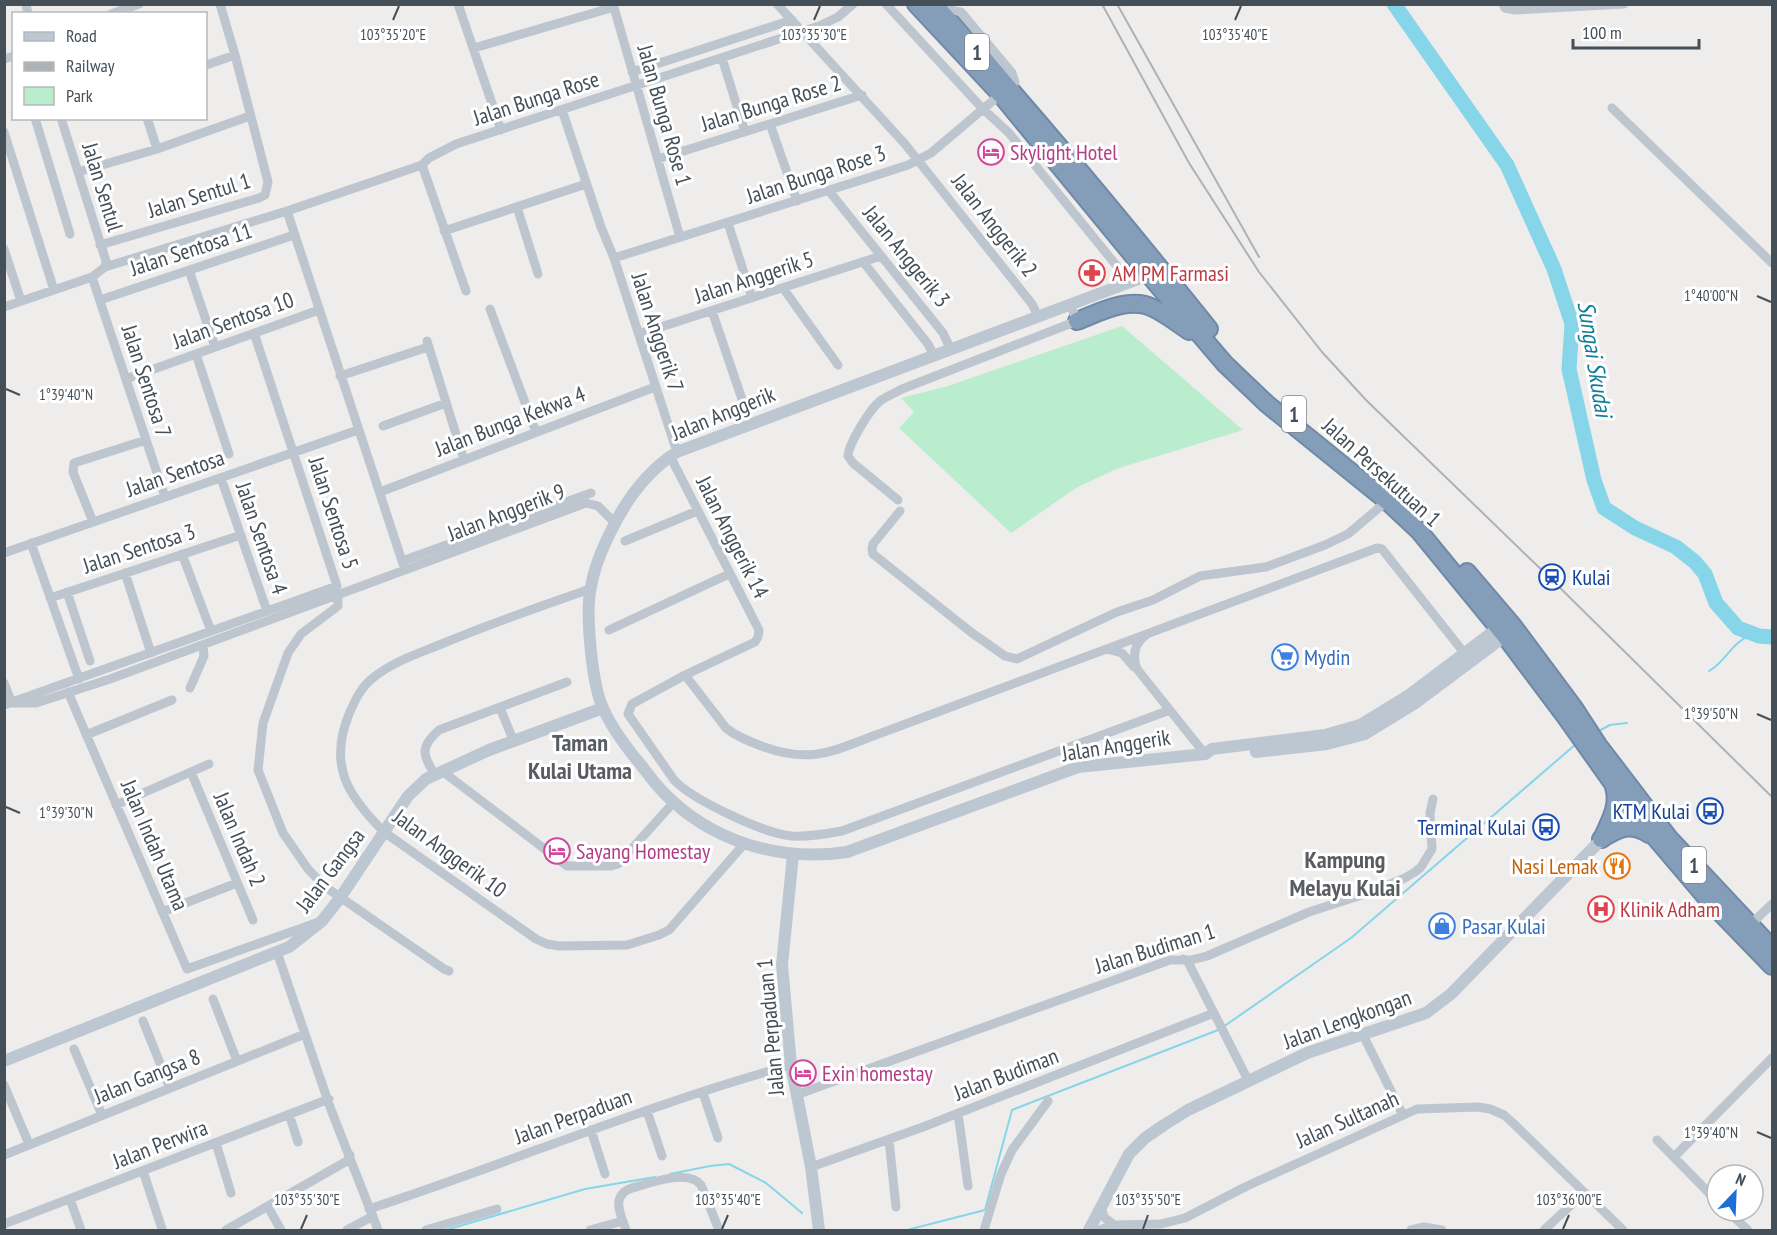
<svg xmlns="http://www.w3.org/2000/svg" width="1777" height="1235" font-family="'PT Sans Narrow',sans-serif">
<rect width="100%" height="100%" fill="#efecec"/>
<path fill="#b9edcd" d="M1122,326L1243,430L1116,469L1076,488L1011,533L899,428L914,412L901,398L948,386Z"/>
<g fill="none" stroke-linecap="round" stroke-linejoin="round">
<path stroke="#87d5e9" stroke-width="2" d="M1709,671C1729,659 1730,642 1754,634
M1597,732L1610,725L1627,723
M1223,1027L1351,938L1576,744
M670,1174L710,1166L729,1164L766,1183L802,1213
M446,1230L585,1189L655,1177
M907,1230L985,1210L1012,1110L1218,1030"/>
<path stroke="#87d5e9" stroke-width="15" d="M1394,4L1507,165L1554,269L1572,324L1569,369L1594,480L1604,508L1635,528L1676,547L1695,562L1705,574L1716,603L1738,628L1759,636L1772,637"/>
<g stroke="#6f89a6" stroke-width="20">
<path id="highway" d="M916,4L1001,95L1149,275L1225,364L1267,404L1387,501L1419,531L1505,636L1565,716L1631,809L1710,902L1772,966
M934,4C1030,109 1120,218 1209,329
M1077,321C1100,312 1130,296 1153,308C1166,314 1177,323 1189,331
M1467,572L1513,626L1574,708L1598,745L1669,838L1772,948
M1601,839C1619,828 1630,822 1649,834
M1602,839C1609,822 1620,806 1614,787"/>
</g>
<path stroke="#bdc6ce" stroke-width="9" d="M26,4L28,14
M458,4L501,130
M613,4L680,237
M777,4L905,144L1032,304L1038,316
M886,4L982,108L1009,133L1120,270L1126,284
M1503,4L1505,8L1515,10L1624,4
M111,14L139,4
M474,48L614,7
M722,58L745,132
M4,59L14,56
M206,65L235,55
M632,72L792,20
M1612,108L1772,263
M562,110L601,227L614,258L677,452
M35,118L70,234
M61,118L106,261L105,267
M147,118L157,149
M770,124L797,201
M4,132L54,290
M658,159L862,95
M422,165L466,291
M78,172L157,149L250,116
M829,191L943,333L950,348
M517,207L538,274
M287,211L405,570
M728,223L752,298
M444,231L586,184
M100,245L259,198L265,195L268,182L235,55L220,4
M4,249L21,301
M614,258L874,176L908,165L931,153L1015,82L1012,73L961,12L953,10L948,4
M864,263L928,344L933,354
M189,270L215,347
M92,277L165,497
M783,288L838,365
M100,300L294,235
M4,307L92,277L105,267L287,211L422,165L429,158L456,144L819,26L838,17L853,4
M490,309L536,432
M712,311L746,411
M639,334L881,256
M427,341L464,460
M196,354L229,454
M340,376L428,347
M126,379L319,310
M383,426L446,403
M670,456L759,630L758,637L755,642L685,675L632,704L628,714L674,780C693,800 763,833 791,836C808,837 826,834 842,831L1170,710
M221,478L267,611
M380,492L655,387
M898,500L853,463L848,456C849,443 870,409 880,401C887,396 895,393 902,389L1077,321L1070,304
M900,511L873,544L872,549L873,554L972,633L1005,656L1017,659L1117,612L1153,600L1200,576L1266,567L1325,545L1348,534L1387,501
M93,522L73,472L74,463L146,440
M625,541L697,511
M31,543L79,679
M4,553L358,430
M182,554L211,631
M402,561L591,493
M125,573L151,653
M590,589C541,606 492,623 444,643C420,653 394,661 374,677C361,687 355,700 349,714C328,766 348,796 384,832L536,939L547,944L560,946L627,945L659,935L669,930L744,844
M67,592L90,661
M338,595V606L301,634L288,653L263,723L258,770L283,833L308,869L324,886L444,969L449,971
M50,598L241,535
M609,630L729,574
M1146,635C1134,644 1132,656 1137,669L1205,754
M1107,649L1122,653L1134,667
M685,675L726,728C737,737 751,742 764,747C815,765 836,749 884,732L1377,548L1382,549L1465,654
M4,683L12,703
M190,688L204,656L203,645
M68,692L187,969L316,923
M12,703H36L110,679L586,503L598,506L615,523
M4,705L337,586L254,333
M500,708L514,742
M86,735L172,700
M442,771L567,866H611L618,864L674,802
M191,772L253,920
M435,775C422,754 420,747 439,730L567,682
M116,805L209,764
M162,912L237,883
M1749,926L1772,904
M277,952L330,1107L378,1230
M1183,959L1188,962L1248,1080
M213,999L237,1061
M143,1021L170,1088
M1362,1033L1403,1115
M74,1049L102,1115
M4,1085L29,1144
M703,1093L718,1138
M796,1095L1170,960H1191L1207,956L1309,912L1368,893L1405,878L1415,872L1421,867L1432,849L1430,813L1433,799
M647,1111L662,1156
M958,1113L968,1186
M289,1114L298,1142
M591,1130L605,1174
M889,1140L896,1207
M1657,1140L1717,1201
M216,1143L231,1193
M4,1155L305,1034
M1674,1157L1772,1058
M811,1167L923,1127L1214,1013
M143,1171L162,1229
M70,1199L81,1230
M1101,1206L1104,1217L1114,1225L1161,1224L1185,1218L1247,1186L1417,1109L1478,1107L1490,1109L1504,1115L1513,1123L1623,1230
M268,1207L281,1230
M369,1209C510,1163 648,1104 791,1065
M1727,1211L1748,1230
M4,1224L329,1099
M226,1230L347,1161L350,1155
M347,1230L373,1216
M426,1230L497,1209
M590,1230L623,1221
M626,1230C621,1215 611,1198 629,1189C647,1184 688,1168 701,1185L719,1230
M984,1230L1001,1174L1012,1150L1048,1101
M1099,1230L1114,1225
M1411,1230L1424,1227L1442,1230
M1544,1230L1584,1193"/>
<path stroke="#bcc7d2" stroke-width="12" d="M1149,275L677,452C647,471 626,500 611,531C602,549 594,568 591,587C585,612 592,685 603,708C612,729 626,747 641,765C648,774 655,784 664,793C712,842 780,862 847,852L1078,767L1205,754L1212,749L1325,735L1360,725L1409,695L1498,628
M1256,752L1327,744L1365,734L1414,704L1505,636
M793,855L782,965L791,1065L811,1167L819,1230
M4,1061L289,947L322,921L340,898L408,796L426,779L489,750L603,708
M1089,1230L1129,1154L1145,1138L1164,1125L1188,1110L1307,1053L1426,1013L1451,994L1594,847L1637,804"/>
<use href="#highway" stroke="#849eba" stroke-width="16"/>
<path stroke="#aeb1b6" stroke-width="2" d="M1102,4L1189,163L1259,272L1322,352L1366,400L1550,578L1772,797
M1117,4L1259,257"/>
</g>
<path fill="none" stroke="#454f58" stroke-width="2" d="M393,20L399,6M814,20L820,6M1235,20L1241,6M1757,296L1771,302M6,389L20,395M1757,714L1771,720M6,807L20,813M1757,1132L1771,1138M301,1229L307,1215M722,1229L728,1215M1143,1229L1148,1215M1563,1229L1569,1215"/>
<defs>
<g id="hotel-ring" transform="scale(1.35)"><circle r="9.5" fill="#fff" stroke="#d1479c" stroke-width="1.5"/><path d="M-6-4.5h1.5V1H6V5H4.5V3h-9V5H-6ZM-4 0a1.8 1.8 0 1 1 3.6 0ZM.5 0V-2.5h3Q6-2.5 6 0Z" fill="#d1479c"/></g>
<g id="pharmacy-ring" transform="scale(1.35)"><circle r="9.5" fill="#fff" stroke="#e0444e" stroke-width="1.5"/><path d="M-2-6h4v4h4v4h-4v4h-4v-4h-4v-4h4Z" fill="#e0444e"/></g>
<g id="station-ring" transform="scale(1.35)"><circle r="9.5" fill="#fff" stroke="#1a4fb4" stroke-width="1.5"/><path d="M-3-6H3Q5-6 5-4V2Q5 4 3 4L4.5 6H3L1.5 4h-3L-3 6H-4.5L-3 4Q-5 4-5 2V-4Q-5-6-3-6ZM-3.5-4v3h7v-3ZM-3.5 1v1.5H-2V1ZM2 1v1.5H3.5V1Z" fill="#1a4fb4"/></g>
<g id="supermarket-ring" transform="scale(1.35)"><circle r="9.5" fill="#fff" stroke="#3f7fe0" stroke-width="1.5"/><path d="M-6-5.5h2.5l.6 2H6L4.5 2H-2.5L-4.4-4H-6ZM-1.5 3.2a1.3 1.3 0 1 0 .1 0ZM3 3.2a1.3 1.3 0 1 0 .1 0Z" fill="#3f7fe0"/></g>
<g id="bus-ring" transform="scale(1.35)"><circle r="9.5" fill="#fff" stroke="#1a4fb4" stroke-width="1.5"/><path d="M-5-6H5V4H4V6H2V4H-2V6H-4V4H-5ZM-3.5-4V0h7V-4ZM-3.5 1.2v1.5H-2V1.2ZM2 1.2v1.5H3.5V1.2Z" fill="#1a4fb4"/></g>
<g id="restaurant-ring" transform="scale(1.35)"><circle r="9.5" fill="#fff" stroke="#e8710a" stroke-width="1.5"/><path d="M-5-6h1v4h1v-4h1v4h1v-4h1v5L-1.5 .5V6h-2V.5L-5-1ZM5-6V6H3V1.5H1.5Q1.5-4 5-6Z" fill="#e8710a"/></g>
<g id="hospital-ring" transform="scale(1.35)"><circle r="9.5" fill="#fff" stroke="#e0444e" stroke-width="1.5"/><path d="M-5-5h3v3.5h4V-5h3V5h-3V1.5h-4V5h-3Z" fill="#e0444e"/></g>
<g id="shop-ring" transform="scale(1.35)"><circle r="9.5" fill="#fff" stroke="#3f7fe0" stroke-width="1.5"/><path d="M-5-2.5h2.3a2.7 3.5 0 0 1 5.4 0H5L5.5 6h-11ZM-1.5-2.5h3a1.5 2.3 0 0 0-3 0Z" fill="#3f7fe0"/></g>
</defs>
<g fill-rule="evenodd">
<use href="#hotel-ring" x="991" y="152"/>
<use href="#pharmacy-ring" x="1092" y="273"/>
<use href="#station-ring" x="1552" y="577"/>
<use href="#supermarket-ring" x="1285" y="657"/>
<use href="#bus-ring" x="1710" y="811"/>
<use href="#bus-ring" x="1546" y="827"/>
<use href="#hotel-ring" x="557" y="851"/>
<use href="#restaurant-ring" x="1617" y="866"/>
<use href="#hospital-ring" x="1601" y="909"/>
<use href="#shop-ring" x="1442" y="926"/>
<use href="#hotel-ring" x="803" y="1073"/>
</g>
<g text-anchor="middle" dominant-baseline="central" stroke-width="6" stroke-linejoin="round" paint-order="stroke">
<g fill="#fff" stroke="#7d848a" stroke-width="1.5">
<rect x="965" y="34" width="24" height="36" rx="4.5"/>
<rect x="1282" y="396" width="24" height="36" rx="4.5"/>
<rect x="1682" y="847" width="24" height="36" rx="4.5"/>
</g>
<g font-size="21" font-weight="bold" fill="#454f58">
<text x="977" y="52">1</text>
<text x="1294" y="414">1</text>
<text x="1694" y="865">1</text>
</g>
<g font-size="22" fill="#454f58" stroke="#fff">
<text transform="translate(536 98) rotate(-18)">Jalan Bunga Rose</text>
<text transform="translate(771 103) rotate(-17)">Jalan Bunga Rose 2</text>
<text transform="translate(665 115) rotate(74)">Jalan Bunga Rose 1</text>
<text transform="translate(816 174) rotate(-18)">Jalan Bunga Rose 3</text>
<text transform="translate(103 187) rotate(73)">Jalan Sentul</text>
<text transform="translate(199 195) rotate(-17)">Jalan Sentul 1</text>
<text transform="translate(995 225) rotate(52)">Jalan Anggerik 2</text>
<text transform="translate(191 249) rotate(-18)">Jalan Sentosa 11</text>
<text transform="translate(907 256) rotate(51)">Jalan Anggerik 3</text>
<text transform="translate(754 277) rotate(-18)">Jalan Anggerik 5</text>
<text transform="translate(233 320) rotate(-20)">Jalan Sentosa 10</text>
<text transform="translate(658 332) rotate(72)">Jalan Anggerik 7</text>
<text transform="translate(147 381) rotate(72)">Jalan Sentosa 7</text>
<text transform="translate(723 413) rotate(-22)">Jalan Anggerik</text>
<text transform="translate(510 421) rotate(-21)">Jalan Bunga Kekwa 4</text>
<text transform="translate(1382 472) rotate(42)">Jalan Persekutuan 1</text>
<text transform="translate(175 473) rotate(-19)">Jalan Sentosa</text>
<text transform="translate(506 512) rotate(-21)">Jalan Anggerik 9</text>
<text transform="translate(334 513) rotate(72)">Jalan Sentosa 5</text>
<text transform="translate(733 537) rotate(63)">Jalan Anggerik 14</text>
<text transform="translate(262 538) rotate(71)">Jalan Sentosa 4</text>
<text transform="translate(139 548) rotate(-18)">Jalan Sentosa 3</text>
<text transform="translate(1116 745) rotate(-9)">Jalan Anggerik</text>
<text transform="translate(240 839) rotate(67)">Jalan Indah 2</text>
<text transform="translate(155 845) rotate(67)">Jalan Indah Utama</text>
<text transform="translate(450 853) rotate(36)">Jalan Anggerik 10</text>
<text transform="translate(330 870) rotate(-53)">Jalan Gangsa</text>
<text transform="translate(1155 948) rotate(-17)">Jalan Budiman 1</text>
<text transform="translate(1347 1019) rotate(-20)">Jalan Lengkongan</text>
<text transform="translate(770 1027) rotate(-95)">Jalan Perpaduan 1</text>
<text transform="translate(1006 1074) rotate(-21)">Jalan Budiman</text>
<text transform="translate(147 1076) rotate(-22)">Jalan Gangsa 8</text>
<text transform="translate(573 1116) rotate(-20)">Jalan Perpaduan</text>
<text transform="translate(1347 1119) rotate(-24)">Jalan Sultanah</text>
<text transform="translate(160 1144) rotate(-21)">Jalan Perwira</text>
</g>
<g font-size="22" fill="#b23c85" stroke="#fff" text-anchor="start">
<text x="1010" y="152">Skylight Hotel</text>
<text x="576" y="851">Sayang Homestay</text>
<text x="822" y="1073">Exin homestay</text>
</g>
<g font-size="22" fill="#be3a42" stroke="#fff" text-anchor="start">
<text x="1112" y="273">AM PM Farmasi</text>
<text x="1620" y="909">Klinik Adham</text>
</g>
<g font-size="22" fill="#164399" stroke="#fff" text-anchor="end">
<text x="1572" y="577" text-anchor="start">Kulai</text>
<text x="1690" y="811">KTM Kulai</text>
<text x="1526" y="827">Terminal Kulai</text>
</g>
<g font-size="22" fill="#366cbe" stroke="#fff" text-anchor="start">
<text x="1304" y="657">Mydin</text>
<text x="1462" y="926">Pasar Kulai</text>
</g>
<g font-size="22" fill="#c56008" stroke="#fff" text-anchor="end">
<text x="1598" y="866">Nasi Lemak</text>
</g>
<g font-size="24" font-style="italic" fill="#0f7d9a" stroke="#fff">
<text transform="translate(1595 359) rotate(81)">Sungai Skudai</text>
</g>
<g font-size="24" font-weight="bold" fill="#595c60" stroke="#fff">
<text x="580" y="742">Taman<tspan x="580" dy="28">Kulai Utama</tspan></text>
<text x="1345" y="859">Kampung<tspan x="1345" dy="28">Melayu Kulai</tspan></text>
</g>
</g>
<g font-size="15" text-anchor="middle" fill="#454f58" stroke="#fff" stroke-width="6" stroke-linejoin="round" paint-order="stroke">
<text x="393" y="40">103°35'20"E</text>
<text x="814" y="40">103°35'30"E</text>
<text x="1235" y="40">103°35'40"E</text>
<text x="1711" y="301">1°40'00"N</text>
<text x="66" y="400">1°39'40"N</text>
<text x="1711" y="719">1°39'50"N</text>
<text x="66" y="818">1°39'30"N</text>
<text x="1711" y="1138">1°39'40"N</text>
<text x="307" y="1205">103°35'30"E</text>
<text x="728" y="1205">103°35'40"E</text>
<text x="1148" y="1205">103°35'50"E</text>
<text x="1569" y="1205">103°36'00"E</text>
</g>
<rect width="1777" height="1235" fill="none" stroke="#454f58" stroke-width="12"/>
<rect x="12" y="12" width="195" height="108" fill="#ffffff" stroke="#b5b9bc" stroke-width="1.5"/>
<rect x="24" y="32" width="30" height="9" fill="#bcc7d2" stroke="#b5b9bc" stroke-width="1.5"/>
<text x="66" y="42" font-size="18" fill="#454f58">Road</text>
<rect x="24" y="62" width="30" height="9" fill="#aeb1b6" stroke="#b5b9bc" stroke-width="1.5"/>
<text x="66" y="72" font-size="18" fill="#454f58">Railway</text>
<rect x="24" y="87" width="30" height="18" fill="#b9edcd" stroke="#b5b9bc" stroke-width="1.5"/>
<text x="66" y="102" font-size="18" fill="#454f58">Park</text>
<g transform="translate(1735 1193) rotate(23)"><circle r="28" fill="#ffffff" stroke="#b5b9bc" stroke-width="1.5"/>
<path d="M0-4.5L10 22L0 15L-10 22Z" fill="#1d6fd7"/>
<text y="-9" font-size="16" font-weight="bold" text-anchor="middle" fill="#454f58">N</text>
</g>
<path d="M1573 39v9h126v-9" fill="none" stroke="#454f58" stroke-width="3"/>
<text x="1582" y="39" font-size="18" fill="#454f58" stroke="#ffffff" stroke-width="4.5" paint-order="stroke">100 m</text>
</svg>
